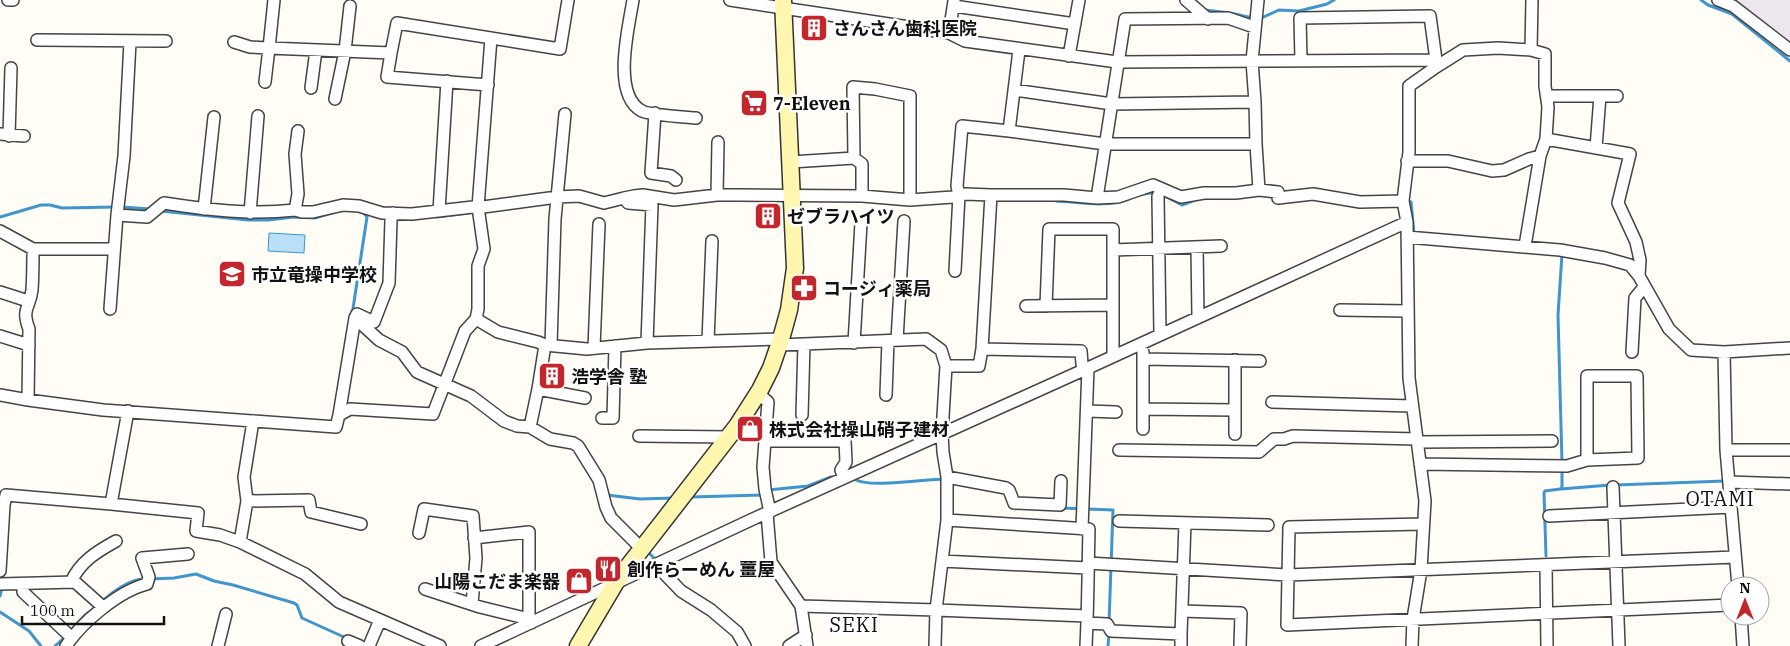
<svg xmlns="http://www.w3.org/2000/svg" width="1790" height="646" font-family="'IBM Plex Serif','Noto Sans JP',serif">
<rect width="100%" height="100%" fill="#fffdf5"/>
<path fill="#eee6ef" d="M1730,0H1790V48Z"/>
<path fill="#b9e0f7" stroke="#3f96cf" d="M269,233L305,235L304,253L268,251Z"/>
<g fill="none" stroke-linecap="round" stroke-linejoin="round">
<path stroke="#3f96cf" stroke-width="3" d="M1701,0L1708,5L1732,14L1790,61
M1205,10L1230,13L1253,18
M1259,19L1279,10L1299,11L1327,4L1334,0
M1144,194L1158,192
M1165,196L1182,205L1195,200
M1405,199L1411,202L1414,233H1416
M1056,201C1080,202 1106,208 1129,199
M122,207L150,209
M161,211L248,220H268L294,217L315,218L331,213
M0,217L41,205H50L62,208L115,207
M437,217L475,212
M395,218L411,219
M352,315L367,217L363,212
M1562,463L1558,315L1562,254
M856,480C871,488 925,479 945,479
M1616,485L1725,481
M1561,489L1610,485
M768,490L808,486L831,477
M607,495L640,499L675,498
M691,497L762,495
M1062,508L1113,510L1109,623
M648,552L655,559
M1546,556L1544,493L1545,491L1560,489L1562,487V469
M151,579L174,578L196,574L214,581L233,585L294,603L297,605L302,618L346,638
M0,596L2,587
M101,602C111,593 131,578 145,579
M0,612L29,631L41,646
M70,631L85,615L96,607
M55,646L66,636
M1108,646L1109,634"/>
<g stroke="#444" stroke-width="14">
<path id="street" d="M8,0H13
M274,0L269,48L391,53L397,23L560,49L568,0
M633,0C629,26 611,95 642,111C649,115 685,117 696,118
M730,0L949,33L965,41L1117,62L1436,60
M1186,0L1208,19
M1718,0L1733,6L1790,50
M954,6L1075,24
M949,33L954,1
M37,40L166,41
M234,42L250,47L269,48L265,82
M1019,50L1009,131L1105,144H1256L1255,102L1252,61L1258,0
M1531,50L1532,0
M391,53L387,77L488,85
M1069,56L1079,0
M1301,60L1300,18L1430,16L1436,60V67L1409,86V152L1403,201L1407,222L1409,378L1425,501L1421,570L1413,619L1412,646
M1436,67L1463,50L1498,48L1531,50L1545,54V86L1548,107L1546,139L1540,156L1525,246
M311,88L316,50
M1014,90L1112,104L1255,102
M1547,96H1617
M335,99L345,51L350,6
M655,113L651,173L671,176L676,180
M298,131L295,154L298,194L295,210L302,212H313L343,205L359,206L382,213L412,214L473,207H483L557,197L579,196L604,203L624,198
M0,134L24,136
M9,136L11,68
M1546,139L1630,154L1618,203L1636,242L1640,260L1639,276
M1596,148L1600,96
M854,158L853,87L875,89L910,96V200
M1407,161H1448L1492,171L1504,170L1529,159L1540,156
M791,162L854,158L862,164V196
M1259,190L1278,192V198L1313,194L1360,202L1403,201
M717,195L718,142
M991,195L966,194L959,195L957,186L962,126L1009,131
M1158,196L1160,334
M1097,198L1118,197L1153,185L1181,197L1204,193H1236L1259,190L1256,144
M204,209L214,117
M439,211L447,81
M250,213L258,116
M117,215L124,156L130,42
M0,231L33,249
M1407,237L1560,250L1605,258L1630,265L1639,276L1669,329L1691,350L1724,352L1790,348
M1197,247L1198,317
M1113,250L1221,246
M0,292L28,301
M1026,306L1113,305
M1046,306L1049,229H1113V356
M110,309L117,215L147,217L164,203C208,210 250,215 295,210
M1340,310L1408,311
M355,318L379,340L402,352L417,372L471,396L504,421L517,426L530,427L550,439L573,443L578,446L599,480L606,507L611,518L642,549
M476,319L498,332L538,342L545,345
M0,336L29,345
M781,339L647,343L652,205L628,203L624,198L634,196L643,195L674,200L717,195H740L862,196L910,200L953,197L959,195L955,271
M897,340L904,221
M708,341L712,241
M854,343L861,223
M551,345L555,219L565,114
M779,345L926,339L941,350L946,366L942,433L943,452L947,477L1006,488L1009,490L1014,503L1060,505L1061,481
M594,348L599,224
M982,349L1081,351L1082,364L1084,370
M1143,352V429
M1632,352L1635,298L1644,287
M1724,352L1726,450L1738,586
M1143,359L1260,361
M1235,360V434
M946,366H979L982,349L991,195H1064L1097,198L1125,19L1228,18L1254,27
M538,389L585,398
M758,393L768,402L763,467L765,489L770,512
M0,395L28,400L103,410L336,427L339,415L350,409L433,414L465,331L476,319L478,309V266L484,249L478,207L491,38
M886,395L888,341
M28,400L29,329C21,308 30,308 32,290C33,276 33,262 33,249H114
M1272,402L1412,406
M1143,409L1235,410
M1087,411L1116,412
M339,415L355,318L357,314L374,322L389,283L391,220L393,213
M802,415L804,344
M602,418H613L615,346
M253,421L244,477L247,501L240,542L305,574L339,602L440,646
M530,427L538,389L545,345L587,349L647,343
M639,436L728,437
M765,441H845L846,462L841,470L844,478
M1417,442L1552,441
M1119,450L1259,452L1274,439H1284L1293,436L1417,439
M1726,450H1790
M1420,464L1567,466L1587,460L1638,458L1637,376H1587V460
M1729,482L1790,484
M1613,487L1619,646
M247,501L309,500L311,512L361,524
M111,504L128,411
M0,505H4L6,495L111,504L198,513L196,531L220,535L240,542
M767,513L771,562L801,606L807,646
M1549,516L1731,507
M947,520V477
M1119,521L1268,525
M1423,524L1289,527L1287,625L1730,605
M1082,529L1088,368
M419,533L424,509L473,516L476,558L472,604
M474,538L529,532V619L531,623
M942,561L936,610L1087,616
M1088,563L1288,575L1735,557
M656,565L681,591L711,610L737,632L745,646
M1546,565L1547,646
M0,571L4,505
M71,582C80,562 96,552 116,541
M0,584L75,582L103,607
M23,584V592L72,638
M425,589L480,607L529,619
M801,606L936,610L935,646
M1182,611L1241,613L1240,646
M1741,616L1743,646
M1087,623L1107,624L1111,631L1181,634V646
M1181,634L1185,523
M348,641L360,646
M66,646C82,622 119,591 147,584L149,577L142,558L188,554
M218,646L226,614
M369,646L380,620
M481,646L753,519L1088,368L1407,222
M789,646L806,635
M1086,646C1088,607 1088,568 1089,529L947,520L942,561L1088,568"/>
</g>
<g stroke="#333" stroke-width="19">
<path id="secondary" d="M578,646L616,582L737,426L760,390L771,368L781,339L789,310L795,268L783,0"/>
</g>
<use href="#street" stroke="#fff" stroke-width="11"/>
<use href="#secondary" stroke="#fff6b0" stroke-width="16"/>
</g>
<defs>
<g id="building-square" transform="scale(1.4375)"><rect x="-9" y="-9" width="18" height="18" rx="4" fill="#c4262e" stroke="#fff"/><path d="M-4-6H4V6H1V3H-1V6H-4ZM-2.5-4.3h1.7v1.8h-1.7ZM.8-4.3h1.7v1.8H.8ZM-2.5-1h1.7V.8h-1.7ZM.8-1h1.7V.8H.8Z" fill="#fff"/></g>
<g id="supermarket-square" transform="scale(1.4375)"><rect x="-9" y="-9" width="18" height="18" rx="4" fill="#c4262e" stroke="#fff"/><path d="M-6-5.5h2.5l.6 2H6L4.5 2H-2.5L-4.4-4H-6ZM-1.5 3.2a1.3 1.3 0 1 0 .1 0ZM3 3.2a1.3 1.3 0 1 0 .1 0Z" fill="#fff"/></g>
<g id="school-square" transform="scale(1.4375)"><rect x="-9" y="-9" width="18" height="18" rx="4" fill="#c4262e" stroke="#fff"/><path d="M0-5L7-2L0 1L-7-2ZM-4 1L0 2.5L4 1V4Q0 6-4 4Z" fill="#fff"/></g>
<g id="pharmacy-square" transform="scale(1.4375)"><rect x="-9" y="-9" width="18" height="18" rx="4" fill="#c4262e" stroke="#fff"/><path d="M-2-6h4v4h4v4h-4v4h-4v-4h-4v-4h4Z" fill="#fff"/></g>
<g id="shop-square" transform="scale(1.4375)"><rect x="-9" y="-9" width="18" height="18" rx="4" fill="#c4262e" stroke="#fff"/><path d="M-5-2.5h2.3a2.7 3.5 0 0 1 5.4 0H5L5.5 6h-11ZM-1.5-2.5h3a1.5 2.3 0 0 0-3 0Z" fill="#fff"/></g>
<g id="restaurant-square" transform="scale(1.4375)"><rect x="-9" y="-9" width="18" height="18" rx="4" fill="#c4262e" stroke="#fff"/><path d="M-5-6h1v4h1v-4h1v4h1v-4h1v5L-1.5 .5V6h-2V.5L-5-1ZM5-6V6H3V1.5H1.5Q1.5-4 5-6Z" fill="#fff"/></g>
</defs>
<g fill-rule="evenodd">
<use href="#building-square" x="814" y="28"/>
<use href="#supermarket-square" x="754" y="103"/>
<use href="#building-square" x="768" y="216"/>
<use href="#school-square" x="232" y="274"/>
<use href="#pharmacy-square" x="804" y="288"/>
<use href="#building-square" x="552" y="376"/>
<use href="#shop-square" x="750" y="429"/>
<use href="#restaurant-square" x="608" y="569"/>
<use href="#shop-square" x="579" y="581"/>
</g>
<g text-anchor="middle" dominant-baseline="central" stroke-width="5" stroke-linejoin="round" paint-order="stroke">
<g font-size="18" font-weight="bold" fill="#111" stroke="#fff" text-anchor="start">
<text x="833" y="28">さんさん歯科医院</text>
<text x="773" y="103">7-Eleven</text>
<text x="787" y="216">ゼブラハイツ</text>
<text x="251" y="274">市立竜操中学校</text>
<text x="823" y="288">コージィ薬局</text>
<text x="571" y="376">浩学舎 塾</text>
<text x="769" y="429">株式会社操山硝子建材</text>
<text x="627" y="569">創作らーめん 薑屋</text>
<text x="560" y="581" text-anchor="end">山陽こだま楽器</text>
</g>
<g font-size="20" letter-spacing="1" fill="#111" stroke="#fff">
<text x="1720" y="498">OTAMI</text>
<text x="854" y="624">SEKI</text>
</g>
</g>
<g transform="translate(1745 601)"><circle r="24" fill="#ffffff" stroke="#a0a0a0"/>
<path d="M0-4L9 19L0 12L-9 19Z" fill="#c4262e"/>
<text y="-8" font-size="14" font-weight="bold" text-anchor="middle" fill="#111111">N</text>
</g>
<path d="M22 616v8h142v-8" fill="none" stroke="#111111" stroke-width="2.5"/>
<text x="30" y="616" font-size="15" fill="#111111" stroke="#ffffff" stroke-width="4" paint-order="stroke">100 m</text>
</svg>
